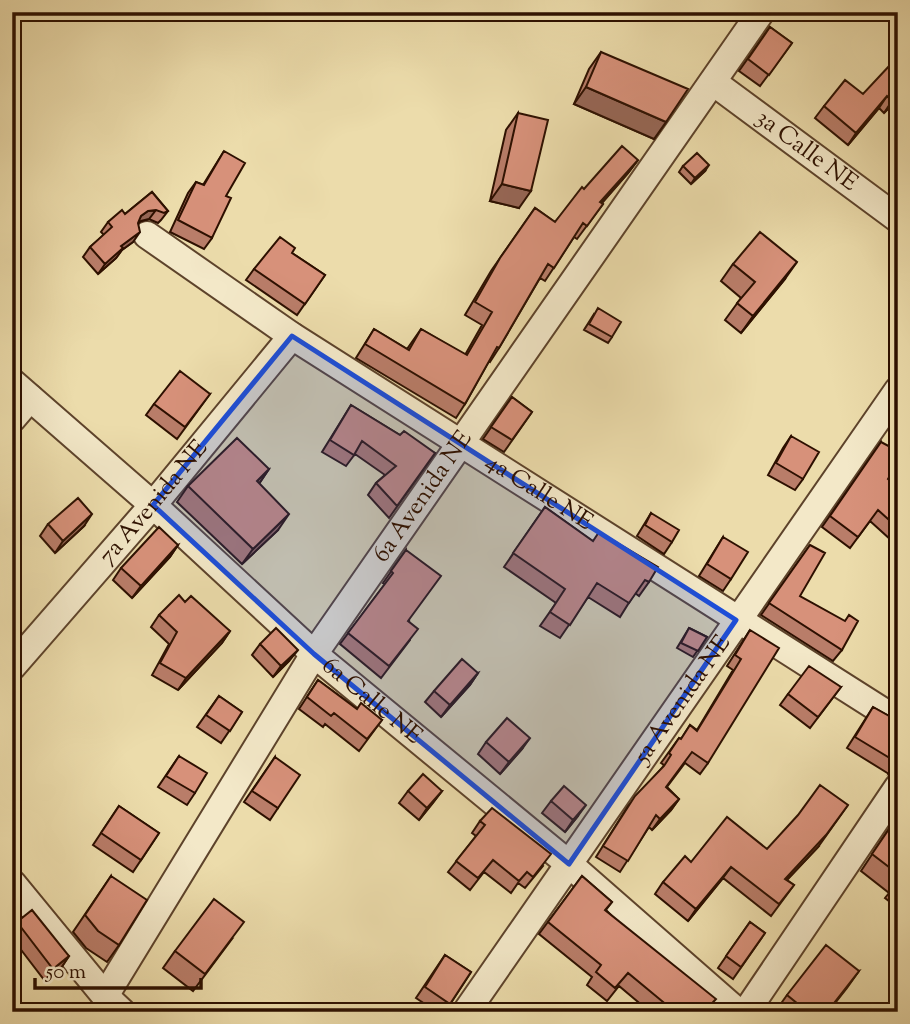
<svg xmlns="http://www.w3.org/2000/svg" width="910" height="1024" font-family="'Sorts Mill Goudy',serif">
<rect width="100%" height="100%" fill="#ecdcab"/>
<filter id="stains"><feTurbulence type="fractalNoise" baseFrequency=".00286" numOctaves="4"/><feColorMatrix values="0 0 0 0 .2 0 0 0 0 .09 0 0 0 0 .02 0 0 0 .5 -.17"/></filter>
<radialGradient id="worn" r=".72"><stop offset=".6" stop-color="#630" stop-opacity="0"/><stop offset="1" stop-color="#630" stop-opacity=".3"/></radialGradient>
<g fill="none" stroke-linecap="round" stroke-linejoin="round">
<g stroke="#5d432b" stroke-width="30">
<g id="street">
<path id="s1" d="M713,82L898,219"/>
<path id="s2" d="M147,235L292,336L898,721"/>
<path id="s3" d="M12,382L153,505L314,654L569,864L738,1012"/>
<path d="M12,419L30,398"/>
<path id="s4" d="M12,667L153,505L292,336"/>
<path d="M13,884L105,996L122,1012"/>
<path id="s5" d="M105,996L314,654L761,12"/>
<path id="s6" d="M466,1012L898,390"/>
<path d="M746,1012L898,787"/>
</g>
</g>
<use href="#street" stroke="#f3e8c8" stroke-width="26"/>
</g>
<path fill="#b97d69" stroke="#2d1000" stroke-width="2" d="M770,27L792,43L760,86L739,71Z
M601,52L666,122L654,139L574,104L589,69Z
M898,70V98L884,113L879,108L848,145L815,118L824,106L863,94Z
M518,113L519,208L490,201L506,130Z
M224,151L212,238L204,249L170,232L188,193L196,182L203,185Z
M638,160L628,173L602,203L603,204L577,239L574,237L545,281L540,278L499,348L490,362L489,361L465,404L456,418L356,358L374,329L407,349L421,329L465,355L482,325L465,315L491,271L535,208L555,222L584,189Z
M683,166L705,171L691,184L679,172Z
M152,192L168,211L161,220L158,223L149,219L141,221L139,222L133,242L122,250L116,258L98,274L83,257L90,247L104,235L101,232L108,222L125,214Z
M292,253L325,275L297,315L246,280L254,269Z
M733,264L785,279L741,333L725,320L741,298L721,281Z
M594,314L612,337L608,343L584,330Z
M210,394L177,439L146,415L154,404Z
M512,397L532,412L504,452L483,439Z
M351,405L400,435L435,453L389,518L368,495L376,483L385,475L355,454L346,466L322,452Z
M791,436L803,479L795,490L768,475L783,448Z
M881,442L888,479L898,487V532L891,540L870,521L850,548L822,527Z
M269,469L259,484L278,530L242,564L177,502L188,486Z
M545,507L649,582L639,596L635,593L620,617L588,597L560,638L540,626L556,603L504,567Z
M651,513L672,542L664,554L637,536Z
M48,524L84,526L55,553L40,536Z
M723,537L731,579L723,591L699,576Z
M178,545L170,557L132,598L113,580L121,568Z
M810,545L800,596L842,650L833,661L761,615Z
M406,550L410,640L381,678L340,644L385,584L383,583Z
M185,602L230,631L222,643L178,690L152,675L169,644L151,627L159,615Z
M689,628L707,637L693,657L677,648Z
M750,630L708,763L700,774L685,763L667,787L679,799L671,810L652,830L649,827L620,872L596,857L628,806L662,768L664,765L661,763L679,738L681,739L690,725L697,730L733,670L727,666Z
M260,644L289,661L273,677L252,655Z
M478,673L470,685L441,717L425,702L434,691Z
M318,680L357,709L382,720L359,751L325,724L323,727L299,709Z
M841,687L810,728L780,705L788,694Z
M898,689V703L892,698Z
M219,696L242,712L221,743L197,727Z
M873,707L898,721V772L889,774L847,748Z
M486,742L522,749L500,774L478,754Z
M179,756L195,793L187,805L158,787Z
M275,757L278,808L270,820L244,802Z
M408,791H442L419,820L399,803Z
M551,801L578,816L565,832L542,813Z
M119,806L159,833L133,872L93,845Z
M480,821L543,866L525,888L518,883L511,893L484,872L470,890L448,872L476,836L472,833Z
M889,829L898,835V908L885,898L889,893L861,871Z
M818,847L787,880L794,885L771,916L723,878L688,921L655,894L663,882L691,862L767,849Z
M111,876L119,945L107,962L86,948L73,932Z
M582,876L612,902L606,910L707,1012H650L619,986L607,1001L587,985L592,977L539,934Z
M17,922L69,956L61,968L45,981L12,938V929Z
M750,922L765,933L733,979L718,968Z
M232,939L193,991L163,968L175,951Z
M445,955L471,972L445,1012H437L416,998Z
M859,971L828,1012H775L787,995Z"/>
<path fill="#966655" stroke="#2d1000" stroke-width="2" d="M586,87L666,122L654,139L574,104Z
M898,95V98L884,113L892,101Z
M887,96L879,108L848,145L856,133Z
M638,160L628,173L591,215L600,202Z
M709,165L705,171L691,184L695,178Z
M502,184L531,191L519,208L490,201Z
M156,210L149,219L141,221L135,225L141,216L148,211Z
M140,232L133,242L122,250L116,258L98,274L105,264L121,246Z
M797,262L785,279L741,333L753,316Z
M269,469L258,485L257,481Z
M92,514L84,526L55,553L63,541Z
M289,514L278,530L242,564L253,549Z
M178,545L170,557L132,598L141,586Z
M230,631L222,643L178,690L186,678Z
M298,650L289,661L273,677L281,666Z
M478,673L470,685L441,717L450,705Z
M530,738L522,749L500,774L509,762Z
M898,763V772L889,774Z
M442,791L433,803L419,820L427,808Z
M679,799L671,810L652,830L660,819Z
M586,805L578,816L565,832L573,820Z
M848,805L818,847L777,890L785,879Z
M731,867L723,878L688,921L696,909Z
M69,956L61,968L45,981L53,969Z
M859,971L847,988L828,1012H827Z"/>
<path fill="#d7917a" stroke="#2d1000" stroke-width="2" d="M770,27L792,43L769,75L748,59Z
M601,52L688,89L666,122L586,87Z
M891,64L898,70V95L892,101L887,96L856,133L824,106L845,80L863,94Z
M518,113L548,120L531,191L502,184Z
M622,146L638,160L600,202L603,204L587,226L583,223L554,268L548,264L499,348L497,347L465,404L365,344L374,329L409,350L421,329L467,355L492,312L475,302L500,258L535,208L555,222L582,187L584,189Z
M224,151L245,163L226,196L231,198L212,238L178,220L196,182L204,185Z
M697,153L709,165L695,178L683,166Z
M152,192L168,211L164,213L156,210L148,211L141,216L138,223L140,232L121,246L123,248L105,264L90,247L112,227L108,222L122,210L125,214Z
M760,232L797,262L753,316L737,303L755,282L733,264Z
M280,237L295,248L292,253L325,275L305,304L254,269Z
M598,308L621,322L612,337L589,324Z
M180,371L210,394L185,427L154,404Z
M512,397L532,412L512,440L491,427Z
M351,405L400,435L404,431L435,453L397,506L376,483L396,466L362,441L354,455L330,440Z
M791,436L819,452L803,479L776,463Z
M237,438L269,469L257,481L289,514L253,549L188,486Z
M881,442L898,451V462L888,479L898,487V528L878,510L858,537L830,516Z
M78,498L92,514L63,541L48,524Z
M545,507L593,541L599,532L658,567L649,582L645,580L629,603L597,583L570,625L550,612L565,589L513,553Z
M651,513L679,530L672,542L645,525Z
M159,527L178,545L141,586L121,568Z
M723,537L748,552L731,579L707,564Z
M810,545L825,553L800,596L845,621L849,615L858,621L842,650L769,603Z
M406,550L441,576L408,621L418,629L389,666L348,633L393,573L391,571Z
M179,595L185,602L191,596L230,631L186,678L160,663L177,632L159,615Z
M12,612L20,619L12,628Z
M276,628L298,650L281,666L260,644Z
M689,628L707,637L698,651L681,643Z
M750,630L779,648L708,763L692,752L666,787L679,799L660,819L656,815L628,861L603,846L635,796L664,766L671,755L669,753L679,738L681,739L690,725L697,731L741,659L735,655Z
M462,659L478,673L450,705L434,691Z
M809,666L841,687L818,717L788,694Z
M318,680L357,709L361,703L382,720L367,739L334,713L331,716L307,697Z
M219,696L242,712L230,731L206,715Z
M873,707L898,721V763L855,737Z
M507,718L530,738L509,762L486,742Z
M179,756L207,773L195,793L166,776Z
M275,757L300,775L278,808L252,791Z
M423,774L442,791L427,808L408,791Z
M820,785L848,805L826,835L785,879L794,885L779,904L731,867L696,909L663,882L685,856L691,862L727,817L767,849L798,815Z
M564,786L586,805L573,820L551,801Z
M119,806L159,833L141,860L101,833Z
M492,808L551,854L533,877L527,872L519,881L493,860L478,878L456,861L485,825L480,821Z
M889,829L898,835V874L872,854Z
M111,876L147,900L119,945L98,931L85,915Z
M582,876L612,902L605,910L716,999L704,1012H673L674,1011L628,973L615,988L596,972L601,965L548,922Z
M214,899L244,922L205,974L175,951Z
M32,910L69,956L53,969L17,922Z
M750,922L765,933L741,967L726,956Z
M826,945L859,971L827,1012H808L787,995Z
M445,955L471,972L450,1004L425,987Z"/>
<path fill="#1d4ed8" fill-opacity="0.2" stroke="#1d4ed8" stroke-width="5" stroke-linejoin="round" d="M292,336L736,620L569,864L314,654L153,505Z"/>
<g text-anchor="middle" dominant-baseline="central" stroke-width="7" stroke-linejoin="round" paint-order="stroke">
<g font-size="24" fill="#2d1000" stroke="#f3e8c8">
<text stroke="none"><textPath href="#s1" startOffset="116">3a Calle NE</textPath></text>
<text stroke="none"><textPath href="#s2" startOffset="469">4a Calle NE</textPath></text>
<text stroke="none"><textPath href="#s5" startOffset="592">6a Avenida NE</textPath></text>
<text stroke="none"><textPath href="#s4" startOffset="217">7a Avenida NE</textPath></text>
<text stroke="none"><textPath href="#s6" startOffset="380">5a Avenida NE</textPath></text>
<text stroke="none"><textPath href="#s3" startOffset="481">6a Calle NE</textPath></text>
</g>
</g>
<rect width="910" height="1024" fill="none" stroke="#ecdcab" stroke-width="42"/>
<rect x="14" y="14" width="882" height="996" fill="none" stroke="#2d1000" stroke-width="3.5"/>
<rect x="21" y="21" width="868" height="982" fill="none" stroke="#2d1000" stroke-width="2"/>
<path d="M35 978v10h166v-10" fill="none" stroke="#2d1000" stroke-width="3.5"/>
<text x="46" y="978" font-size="21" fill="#2d1000" stroke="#f3e8c8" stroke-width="5" paint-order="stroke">50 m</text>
<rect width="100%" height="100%" filter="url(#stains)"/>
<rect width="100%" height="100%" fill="url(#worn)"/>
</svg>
